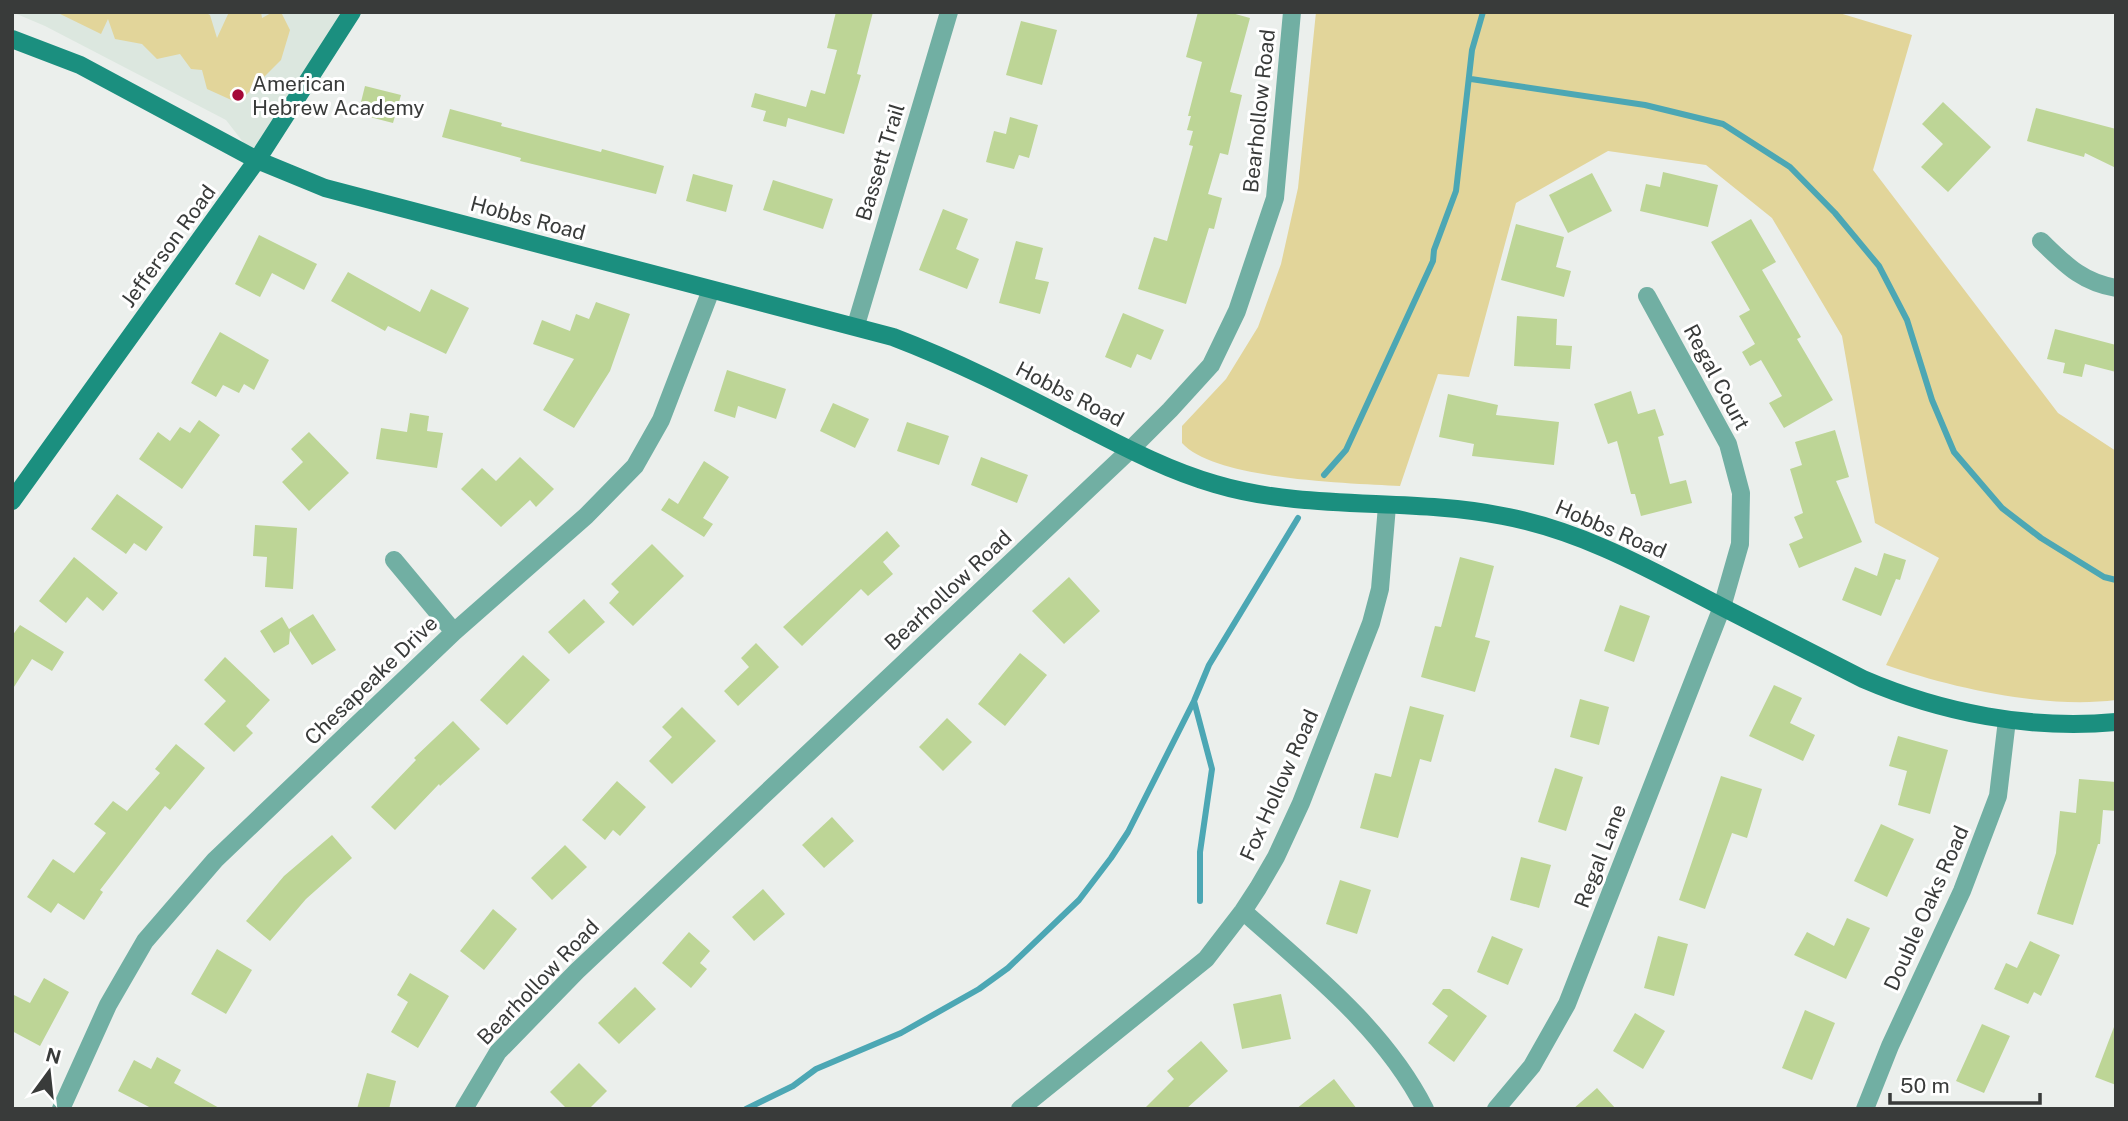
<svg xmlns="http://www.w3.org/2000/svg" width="2128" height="1121" font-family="'Public Sans',sans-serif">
<rect width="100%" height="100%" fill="#ebefec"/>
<path fill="#dce7df" d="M12,12H352L257,160L226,120L45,26Z"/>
<path fill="#e2d59a" d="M56,12H204L210,15L217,38L229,12H261L262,18L273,12H281L290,30L281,60L238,103L207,89L202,70L191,69L180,54L157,59L142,44L115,39L108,19L101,34Z
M1316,12H1836L1912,35L1873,170L2058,413L2116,451V700C2045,709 1952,688 1886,665L1939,558L1875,523L1842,336L1772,218L1706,165L1608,151L1516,203L1469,377L1438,374L1400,486C1350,483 1215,480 1182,443V426L1226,379L1258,327L1281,264L1298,188Z"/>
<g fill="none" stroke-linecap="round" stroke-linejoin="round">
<path stroke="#4ca7b4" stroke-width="6" d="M1471,79L1645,105L1723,124L1790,167L1835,213L1879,266L1907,320L1932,400L1954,452L2002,508L2041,538L2104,577L2116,580
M1324,475L1346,450L1433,261L1434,250L1456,191L1472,50L1483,12
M1194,701L1212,769L1200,852V901
M746,1109L793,1086L816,1069L901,1033L979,989L1008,968L1079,900L1111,858L1128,832L1194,701L1209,665L1298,518"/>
</g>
<path fill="#bdd596" d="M836,12H873L857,74L861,75L844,134L788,118L786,127L763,121L766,111L751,107L755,93L806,107L811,90L825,94L837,50L827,48Z
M1198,12H1228L1250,18L1230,92L1242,95L1228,155L1220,153L1208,194L1222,198L1214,229L1209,228L1186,304L1138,289L1154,237L1167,241L1193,146L1189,145L1193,131L1187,130L1191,116H1188L1202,62L1186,57Z
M1021,21L1057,30L1042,85L1006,75Z
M365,86L401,95L393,123L358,114Z
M1943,102L1991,147L1948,192L1921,167L1943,144L1922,124Z
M2036,108L2116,129V168L2085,153L2084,157L2027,141Z
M450,109L502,123L501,126L601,152L602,149L664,166L656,194L520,161L521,158L442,137Z
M1010,117L1038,125L1029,158L1019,155L1014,169L986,162L994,131L1006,134Z
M1663,172L1718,185L1708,227L1640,211L1646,184L1660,187Z
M1592,173L1612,211L1568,233L1549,195Z
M693,174L733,185L726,212L686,201Z
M773,180L833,199L823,229L763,210Z
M943,209L968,219L956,249L979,259L967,289L919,270Z
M1751,219L1776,262L1762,270L1801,337L1797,339L1833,400L1784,428L1769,403L1782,396L1761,360L1750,366L1742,352L1755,344L1739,316L1750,310L1711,242Z
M1516,224L1564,237L1556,267L1571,271L1564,297L1501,280Z
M259,235L317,264L304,290L272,273L260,297L235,284Z
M1016,241L1043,248L1035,279L1049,282L1040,314L999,303Z
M348,272L420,312L431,289L469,308L446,354L388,326L385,331L331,301Z
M596,302L630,314L610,371L574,428L543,410L574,359L533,344L542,320L570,331L576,314L589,319Z
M1123,313L1164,330L1151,360L1137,354L1131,368L1105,357Z
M1517,316L1557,319L1556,345L1572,346L1570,369L1514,366Z
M2055,329L2116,345V372L2085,364L2082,377L2063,373L2065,363L2047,359Z
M220,332L269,360L254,390L244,384L239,393L223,385L216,397L191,383Z
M727,370L786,389L776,419L738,406L735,418L714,411Z
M1631,391L1638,414L1655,409L1664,435L1658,437L1670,484L1686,480L1692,503L1641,516L1635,494H1631L1617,441L1608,444L1594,404Z
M1448,394L1498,405L1496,415L1559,422L1554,465L1472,456L1474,444L1439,437Z
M833,403L869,419L855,448L820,431Z
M410,413L429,416L427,431L443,433L437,468L376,459L381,428L407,432Z
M199,420L220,435L182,489L139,459L158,432L170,441L180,427L190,433Z
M907,422L949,436L939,465L897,451Z
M1835,430L1849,477L1836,481L1862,542L1799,568L1789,544L1803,538L1794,517L1803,513L1790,469L1802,465L1795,442Z
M309,432L349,473L309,511L282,482L303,462L291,449Z
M520,457L554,489L536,507L530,500L501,527L461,489L482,468L496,481Z
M981,457L1028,475L1017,503L971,485Z
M704,461L729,477L703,518L713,524L704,537L661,510L669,498L678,504Z
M117,494L163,527L146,551L134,543L126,554L91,529Z
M255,525L297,528L293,589L265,587L267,557L253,556Z
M887,531L900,546L883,562L893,574L868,596L861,589L802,646L783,627Z
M652,544L684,576L633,626L609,603L619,592L611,584Z
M1884,553L1906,560L1900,580L1896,579L1881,616L1842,600L1855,567L1877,576Z
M74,557L118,593L103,611L87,597L66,623L39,601Z
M1460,557L1494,566L1475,637L1490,641L1475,692L1421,677L1435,626L1441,627Z
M1069,577L1100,611L1064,644L1032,611Z
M584,599L605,622L569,654L548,632Z
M1620,605L1650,616L1634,662L1604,651Z
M313,614L336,650L312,665L290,631L289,644L274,653L260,631L282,617L289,629Z
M20,625L64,652L52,671L32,659L12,690V636Z
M756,643L779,667L738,706L724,691L749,667L741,658Z
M1020,653L1047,675L1005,726L978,704Z
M523,655L550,680L507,725L480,700Z
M225,657L270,700L246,726L253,733L234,752L204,724L226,701L204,680Z
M1774,685L1802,698L1790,723L1815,735L1803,761L1749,736Z
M1580,699L1609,707L1599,745L1570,737Z
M1410,706L1444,715L1431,762L1420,759L1398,838L1360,828L1375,773L1391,777Z
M682,707L716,741L672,784L649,761L672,737L662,727Z
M947,718L972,742L943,771L919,747Z
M453,721L480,749L440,786L439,784L395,830L371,807L416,760L414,758Z
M1898,736L1948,750L1930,814L1898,805L1907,771L1889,766Z
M176,744L205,768L170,810L165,806L100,890L103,892L84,920L58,903L51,913L27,897L53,859L74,873L106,833L94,824L113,801L127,811L160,773L155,769Z
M1555,768L1583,777L1566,831L1538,822Z
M1721,776L1762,789L1747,838L1732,833L1705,909L1679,900Z
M2079,779L2116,782V811L2103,810L2100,844H2098L2073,925L2037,914L2056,853L2060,811L2076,813Z
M617,781L646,807L620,836L613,830L605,840L582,820Z
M832,817L854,841L824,868L802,845Z
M1881,824L1914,839L1887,897L1854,881Z
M332,835L352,858L306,899L270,941L246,921L284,876Z
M565,845L587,867L552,900L531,878Z
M1521,857L1551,865L1539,908L1510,900Z
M1340,880L1371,890L1357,934L1326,924Z
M763,889L785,914L754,941L732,917Z
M493,909L517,929L484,970L460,951Z
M1847,918L1870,928L1846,979L1794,955L1807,932L1834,946Z
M689,932L710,951L700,963L707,969L691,988L662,963Z
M1492,936L1523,949L1508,985L1477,972Z
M1658,936L1688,944L1674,996L1644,988Z
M2030,941L2060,955L2041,996L2034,992L2028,1004L1994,989L2006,963L2017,968Z
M217,949L252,970L226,1014L191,994Z
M410,973L449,996L418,1048L391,1032L408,1002L397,995Z
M44,978L69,992L40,1046L12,1031V994L30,1003Z
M635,987L656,1009L619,1044L598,1023Z
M1443,989H1450L1487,1016L1454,1062L1428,1043L1448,1016L1432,1004Z
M1281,994L1291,1039L1242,1049L1233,1004Z
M1805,1010L1835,1023L1812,1080L1782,1068Z
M1635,1013L1665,1031L1643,1069L1613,1051Z
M1982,1024L2010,1036L1984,1093L1956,1081Z
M2114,1027H2116V1085L2095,1077Z
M1201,1041L1228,1071L1186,1109H1144L1174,1079L1167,1071Z
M157,1057L181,1070L174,1083L221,1109H153L118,1091L134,1060L151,1069Z
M579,1063L607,1091L589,1109H567L550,1092Z
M367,1073L396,1081L389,1109H357Z
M1334,1079L1357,1109H1296Z
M1597,1088L1616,1109H1573Z"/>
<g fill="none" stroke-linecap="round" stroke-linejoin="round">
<path stroke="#71afa3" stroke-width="18" d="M2041,241C2065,264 2081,282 2116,288
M856,325L949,12
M394,560L454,632
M1243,911C1309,970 1384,1028 1425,1109
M61,1109L108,1005L145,941L215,860L454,632L586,516L635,466L661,420L711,290
M464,1109L498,1052L577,971L1130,450L1170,410L1211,365L1237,311L1275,198L1292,12
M1020,1109L1206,959L1243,911L1258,888L1276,857L1301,803L1371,623L1380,589L1387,506
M1496,1109L1532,1066L1567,1004L1722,607L1740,544L1741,493L1728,444L1647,296
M1865,1109L1890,1046L1962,891L1998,796L2007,720"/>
<path stroke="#1b8f7f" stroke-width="18" d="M12,39L80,65L257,160L325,188L893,337C956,361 1015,391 1075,422C1120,445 1166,470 1215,484C1309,512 1408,497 1503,516C1583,531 1651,570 1722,607C1769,631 1816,655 1863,679C1942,713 2030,730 2116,722
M12,501L257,160L352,12"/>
</g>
<circle fill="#a50937" stroke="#fff" stroke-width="2.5" cx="238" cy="95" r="7"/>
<g text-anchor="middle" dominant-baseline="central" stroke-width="6" stroke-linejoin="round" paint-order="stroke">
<g font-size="21" fill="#393b3a" stroke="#fff" text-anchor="start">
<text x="252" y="83">American<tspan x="252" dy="24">Hebrew Academy</tspan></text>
</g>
<g font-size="21" fill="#393b3a" stroke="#fff">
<text transform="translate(1259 111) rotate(-84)">Bearhollow Road</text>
<text transform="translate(880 162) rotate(-73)">Bassett Trail</text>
<text transform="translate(528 218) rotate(15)">Hobbs Road</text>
<text transform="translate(168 246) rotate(-54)">Jefferson Road</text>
<text transform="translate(1717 377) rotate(62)">Regal Court</text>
<text transform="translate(1070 394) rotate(27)">Hobbs Road</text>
<text transform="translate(1611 529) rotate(23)">Hobbs Road</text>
<text transform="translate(948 590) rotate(-43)">Bearhollow Road</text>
<text transform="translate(371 680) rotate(-44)">Chesapeake Drive</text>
<text transform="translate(1279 785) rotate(-66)">Fox Hollow Road</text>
<text transform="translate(1600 856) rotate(-69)">Regal Lane</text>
<text transform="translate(1926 908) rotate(-66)">Double Oaks Road</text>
<text transform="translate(538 982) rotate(-46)">Bearhollow Road</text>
</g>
</g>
<rect width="2128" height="1121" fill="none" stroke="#393b3a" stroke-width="28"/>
<g transform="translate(49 1072) rotate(15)" stroke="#ffffff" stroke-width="5" paint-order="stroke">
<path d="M0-5L12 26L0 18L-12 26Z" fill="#393b3a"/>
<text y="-10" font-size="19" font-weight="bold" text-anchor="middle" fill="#393b3a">N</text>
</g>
<path d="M1890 1093v10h150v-10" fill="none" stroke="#393b3a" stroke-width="3.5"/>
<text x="1900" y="1093" font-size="21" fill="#393b3a" stroke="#ffffff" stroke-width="5" paint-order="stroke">50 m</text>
</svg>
